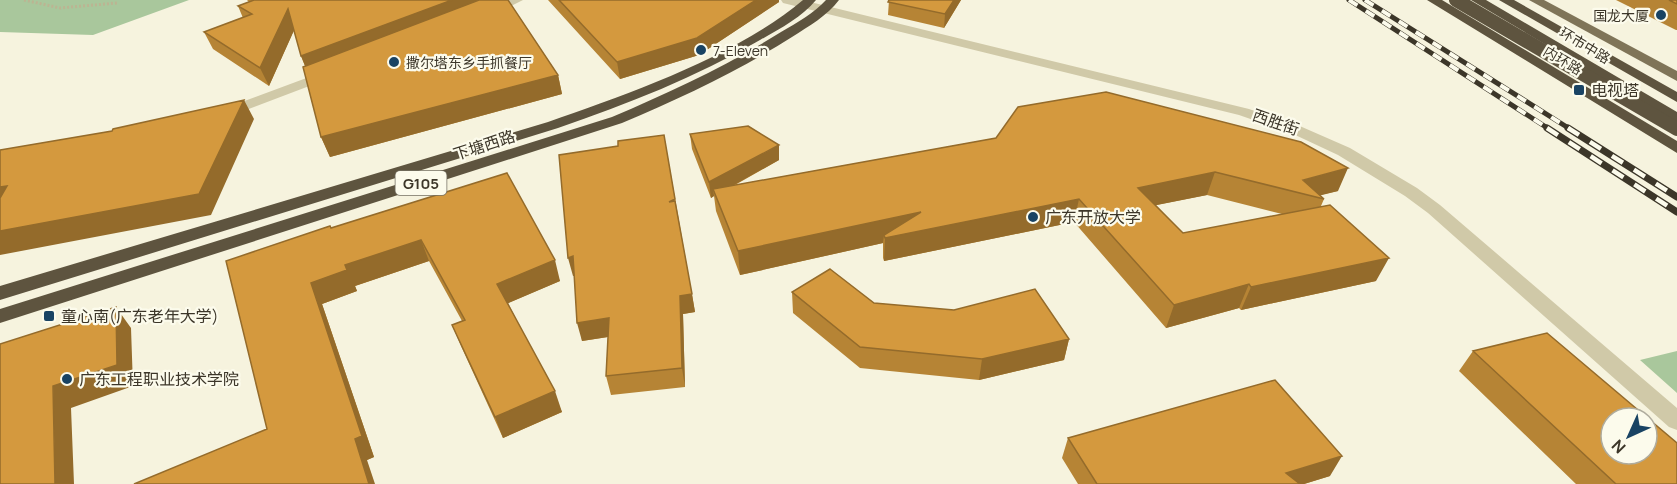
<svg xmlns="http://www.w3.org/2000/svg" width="1677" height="484" font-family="Manrope,'Noto Sans SC',sans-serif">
<rect width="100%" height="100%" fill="#f6f3de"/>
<path fill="#a9c79c" d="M0,0H189L93,35L0,32Z
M1677,351V393L1640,360Z"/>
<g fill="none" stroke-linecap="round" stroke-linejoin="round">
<path stroke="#bcb492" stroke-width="3" stroke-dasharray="2 2" stroke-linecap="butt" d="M24,0L60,8L117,3"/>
<path fill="#d0c9a8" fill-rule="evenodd" d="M506,0H523L493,15H483L482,12Z
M781,0H802L1249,109L1302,127L1350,148L1417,188L1440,205L1677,408V430L1669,427L1428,213L1405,196L1338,155L1291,133L1239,115L783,3Z
M328,70L333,71L335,74L333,77L230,116H220L217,113L220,110Z"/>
<path fill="#7f7458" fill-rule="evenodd" d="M1529,0H1544L1677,71V81Z"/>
<path fill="#5e543f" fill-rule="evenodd" d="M803,0H816C802,17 780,29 760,40C696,77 628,104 558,128L0,300V286L548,122C629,94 737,56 803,0Z
M826,0H839C827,16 809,26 792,37C738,71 681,98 622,123L0,323V309L612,117C670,92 727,66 781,32C797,23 814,13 826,0Z
M1427,0H1442L1677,141V153Z
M1471,0H1486L1677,112V123Z
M1499,0H1514L1677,92V102Z"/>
<g stroke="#3c3629" stroke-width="5">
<path id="rail-far1" d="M1349,0L1549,129
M1365,0L1570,129"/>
</g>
<g stroke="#3c3629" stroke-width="7">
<path id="rail" d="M1547,128L1677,212
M1568,128L1677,197"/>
</g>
<use href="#rail-far1" stroke="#fcfbec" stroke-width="4" stroke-dasharray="10" stroke-linecap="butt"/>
<use href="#rail" stroke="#fcfbec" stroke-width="4.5" stroke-dasharray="13" stroke-linecap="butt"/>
<path stroke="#5e543f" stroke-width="14" d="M1456,0L1677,129"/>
</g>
<path fill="#b68435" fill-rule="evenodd" d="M247,0H508L558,75L562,94L330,157L321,137L305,66L301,56L294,30L269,86L213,49L204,32L243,18L238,6L249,2Z
M548,0H779V2L699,55L620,79Z
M889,0H961L944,28L888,15Z
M1616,0H1677V30H1676Z
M690,134L779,160L735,185L996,138L1338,191L1320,195L1324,199L1321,206L1376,281L1241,310L1239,308L1166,328L1074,222L884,261L883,258V243L740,275L716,211L714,196L711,198L692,149ZM1207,195L1282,214L1183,233L1156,205Z
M664,135L695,312L683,314L685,387L611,395L606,376L608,337L582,341L574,276H573L618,146Z
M507,173L560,281L508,303L562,412L503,438L461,346L452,325L462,321L429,261L355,286L357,291L322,304L374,457L367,460L267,429L331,228Z
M792,292L874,303L1069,339L1064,360L979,380L860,368L793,313Z
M1473,351L1677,484H1576L1459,371Z
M1068,438L1330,476L1304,484H1078L1062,458Z"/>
<path fill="#946b2b" d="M452,0H500L308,73L301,56Z
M756,0H779V2L699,55L620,79L617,62Z
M954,0H961L944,28L945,14Z
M288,9L296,26L269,86L260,68Z
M558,75L562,94L330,157L321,137Z
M244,100L254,119L211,215L0,255V231Z
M779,145V160L716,195L713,189L714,196L711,198L709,182Z
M1348,168L1338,191L1314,197L1303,180Z
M1215,172L1207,195L1132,210L1138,188Z
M7,186L0,210V187Z
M1079,199L1074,222L884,261L885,238L884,235L883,243L740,275L738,251L921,212Z
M421,240L429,261L355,286L357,291L322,304L374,457L367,460L375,484H369L355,439L311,283L345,265Z
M573,256L578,274L573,276L568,258Z
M1389,258L1376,281L1241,310L1251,287Z
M555,260L560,281L504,305L497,284Z
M1249,284L1239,308L1166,328L1174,305Z
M692,294L695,312L683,314L685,387L682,368L680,296Z
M116,307L131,328L133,386L71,408L74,484H55L53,386Z
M609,318L614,336L582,341L577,323Z
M1069,339L1064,360L979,380L982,359Z
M555,391L562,412L503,438L495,417Z
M1342,456L1330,476L1304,484H1280L1286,473Z"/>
<path fill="#d4993e" stroke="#946b2b" stroke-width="1.5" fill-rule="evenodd" d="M254,0H452L301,56L288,9L260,68L204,32L252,14L238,6Z
M479,0H508L558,75L321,137L303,67Z
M559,0H756L697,38L617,62Z
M889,0H954L945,14L888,2Z
M1669,0H1677V4Z
M1106,92L1301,142L1348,168L1303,180L1324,199L1215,172L1138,188L1183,233L1330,205L1389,258L1251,287L1249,284L1174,305L1079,199L885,238L884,235L921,212L738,251L713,189L996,138L1018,107Z
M244,100L199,194L0,231V198L7,186L0,187V150L112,131L113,129Z
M748,126L779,145L709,182L690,134Z
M664,135L675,199L669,202L675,201L692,294L680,296L682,368L606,376L609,318L577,323L573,256L568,258L559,155L618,146V141Z
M507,173L555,260L497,284L555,391L495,417L452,325L465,320L421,240L345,265L347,270L311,283L362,436L355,439L369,484H134L267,429L226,261L330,226L331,228Z
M830,269L874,303L954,310L1035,289L1069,339L982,359L860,347L792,292Z
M116,307L117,365L53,386L55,484H0V344Z
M1547,333L1677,443V484H1616L1473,351ZM1611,418H1647V454H1611Z
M1275,380L1342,456L1286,473L1300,484H1097L1068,438Z"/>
<g fill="#194363" stroke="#fcfbec" stroke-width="2">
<circle cx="1661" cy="15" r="6"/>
<circle cx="701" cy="50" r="6"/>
<circle cx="394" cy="62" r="6"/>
<rect x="1573" y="84" width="12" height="12" rx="3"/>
<circle cx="1033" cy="217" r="6"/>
<rect x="43" y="310" width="12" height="12" rx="3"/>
<circle cx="67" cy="379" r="6"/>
</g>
<g text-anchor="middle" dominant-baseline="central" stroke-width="4.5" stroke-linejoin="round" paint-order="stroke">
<g font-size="14" fill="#3c3629" stroke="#fcfbec" text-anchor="start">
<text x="1649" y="15" text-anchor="end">国龙大厦</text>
<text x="713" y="50">7-Eleven</text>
<text x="406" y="62">撒尔塔东乡手抓餐厅</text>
</g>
<g font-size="14" fill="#3c3629" stroke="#fcfbec">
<text transform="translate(1585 45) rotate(31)">环市中路</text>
<text transform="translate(1563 60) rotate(31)">内环路</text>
</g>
<rect fill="#fcfbec" stroke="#767164" stroke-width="1.5" x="395.5" y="171" width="51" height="24" rx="4.5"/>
<g font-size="15" font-weight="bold" fill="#3c3629">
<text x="421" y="183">G105</text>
</g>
<g font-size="16" fill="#3c3629" stroke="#fcfbec" text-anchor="start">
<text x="1591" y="90">电视塔</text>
<text x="1045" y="217">广东开放大学</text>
<text x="61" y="316">童心南(广东老年大学)</text>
<text x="79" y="379">广东工程职业技术学院</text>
</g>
<g font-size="16" fill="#3c3629" stroke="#fcfbec">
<text transform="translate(1276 122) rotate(19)">西胜街</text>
<text transform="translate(484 145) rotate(-18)">下塘西路</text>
</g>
</g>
<g transform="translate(1629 436) rotate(225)"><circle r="28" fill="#fcfbec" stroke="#afac9e" stroke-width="1.5"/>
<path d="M0-4.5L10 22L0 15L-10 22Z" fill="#194363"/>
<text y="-9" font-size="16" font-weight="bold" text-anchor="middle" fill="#3c3629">N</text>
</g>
</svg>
